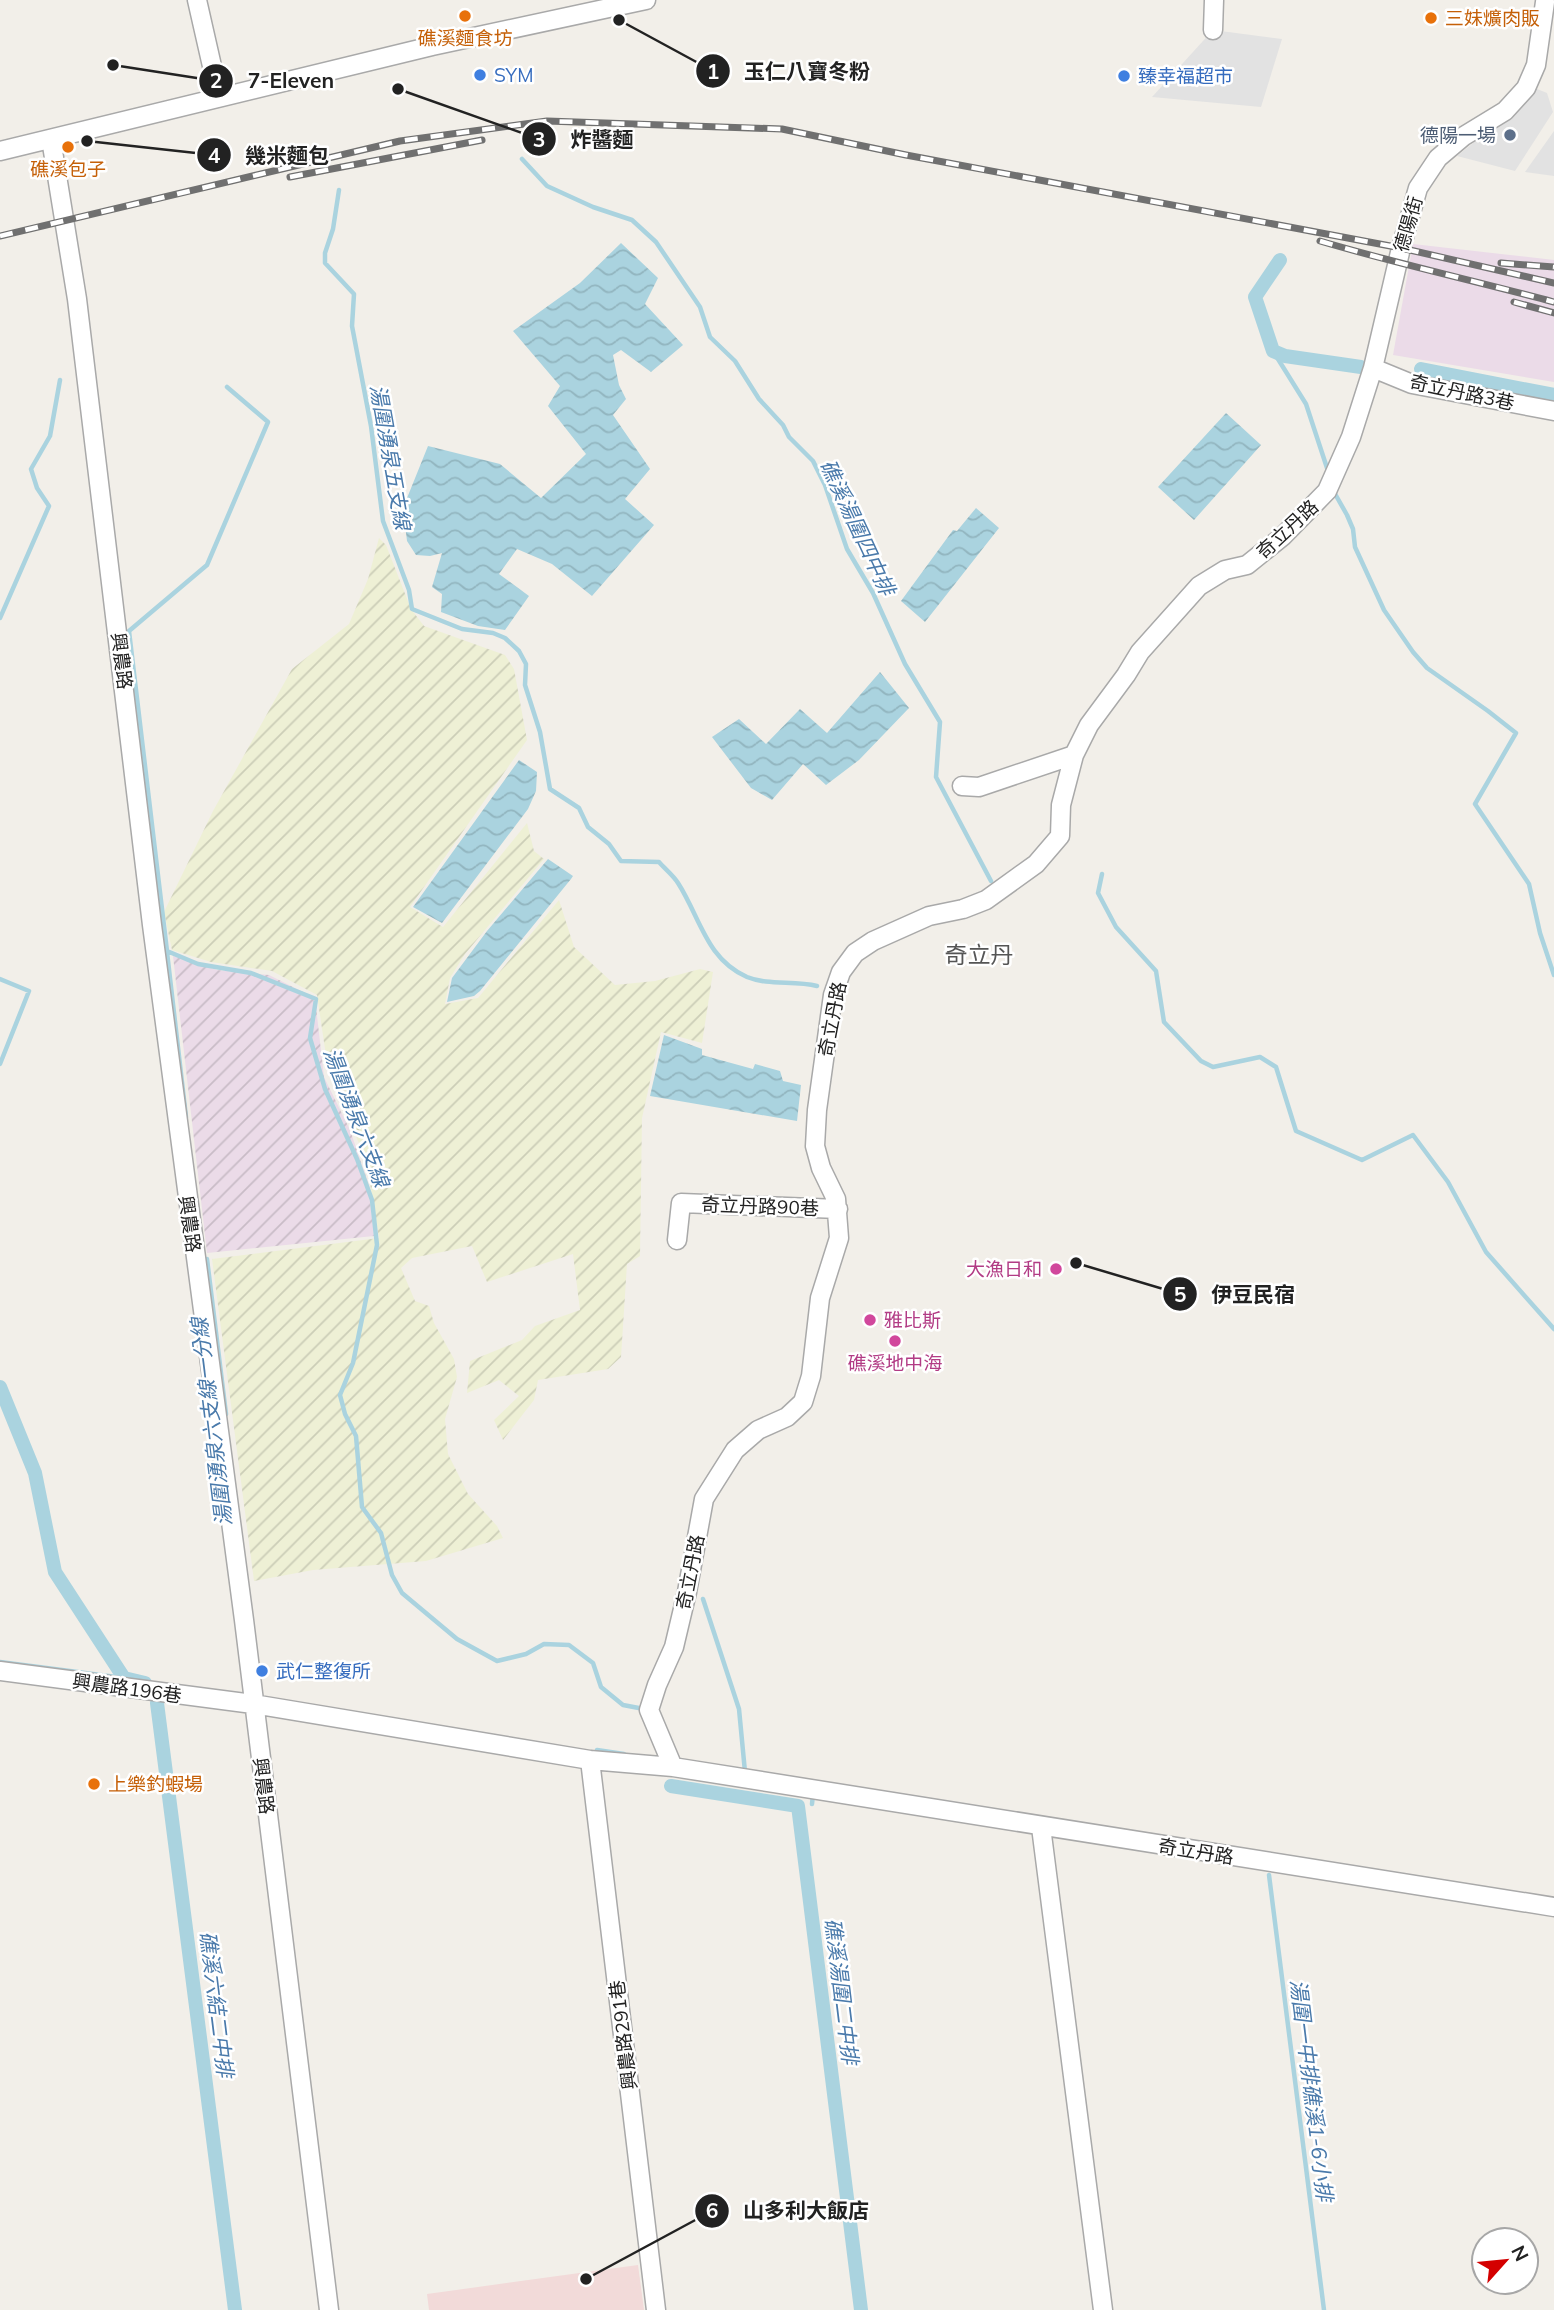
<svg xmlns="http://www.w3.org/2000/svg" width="1554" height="2310" font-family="Mulish,'Noto Sans TC',sans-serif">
<defs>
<pattern id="industrial-furrows" width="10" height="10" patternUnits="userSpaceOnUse" patternTransform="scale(1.75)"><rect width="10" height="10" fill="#ebdbe8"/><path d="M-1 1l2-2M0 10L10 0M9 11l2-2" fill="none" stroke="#c9bcc7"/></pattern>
<pattern id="farmland-furrows" width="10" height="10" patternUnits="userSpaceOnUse" patternTransform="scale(1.75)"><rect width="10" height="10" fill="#eef0d5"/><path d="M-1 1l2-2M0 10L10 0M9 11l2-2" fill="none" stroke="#ccceb7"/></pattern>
<pattern id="water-waves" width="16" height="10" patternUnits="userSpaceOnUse" patternTransform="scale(1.75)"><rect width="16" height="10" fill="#aad3df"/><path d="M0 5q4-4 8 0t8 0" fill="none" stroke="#92b5bf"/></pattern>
</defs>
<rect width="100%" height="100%" fill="#f2efe9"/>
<path fill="#f2dad9" d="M638,2265L644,2310H429L427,2294Z"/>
<path fill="url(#industrial-furrows)" d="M173,956L217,970L269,975L315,998L324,1077L350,1130L368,1182L374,1236L207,1253Z"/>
<path fill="#ebdbe8" d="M1413,244L1554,260V382L1393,355Z"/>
<path fill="url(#farmland-furrows)" d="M379,538L386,545L411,609L424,626L505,655L514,669L527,740L410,907L443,927L527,823L534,851L544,859L465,954L450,978L445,1004L478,998L559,900L574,947L615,985L655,981L700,969L713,972L702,1043L661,1032L642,1118L640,1256L627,1264L621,1357L608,1369L538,1380L534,1400L503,1440L494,1420L519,1396L499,1380L467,1393L470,1361L522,1340L535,1326L580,1310L573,1254L487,1282L472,1246L412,1258L401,1268L415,1301L429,1306L434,1323L454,1359L457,1377L445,1419L448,1454L468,1494L497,1526L503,1538L426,1561L313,1570L254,1581L212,1259L379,1238L366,1159L329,1076L317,995L272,971L211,962L172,950L164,912L213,811L292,669L349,624L368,579Z"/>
<path fill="#e2e2e2" d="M1213,30L1282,39L1261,107L1152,97Z
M1532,87L1547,93L1553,112L1515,171L1457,156L1508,115Z
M1554,131V176L1525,172Z"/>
<path fill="url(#water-waves)" d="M621,243L658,278L645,304L683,345L651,372L621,350L613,355L619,385L626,399L613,415L650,469L625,499L654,525L592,596L552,564L517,549L499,574L529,596L505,630L478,626L441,612L442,594L432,587L442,553L430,556L416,555L407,541L403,508L428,446L500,464L541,498L586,454L548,406L560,386L513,331L580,283Z
M1226,413L1261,445L1194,520L1158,487Z
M976,508L999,528L925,622L901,601L953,530L957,531Z
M880,672L909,708L859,760L826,785L803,764L772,800L751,788L712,737L739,719L766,744L800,709L827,733Z
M519,760L537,772L536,791L528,809L442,923L413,907Z
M548,859L573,876L571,879L480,991L474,996L447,1002L452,978L487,931Z
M664,1035L702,1049V1055L753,1069L755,1064L780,1071L783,1081L801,1085L797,1121L650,1096Z"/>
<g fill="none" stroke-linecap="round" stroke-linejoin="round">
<path stroke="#aad3df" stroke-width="4.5" d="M522,159L547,186L593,207L632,220L656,242L700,307L710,337L735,361L759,399L783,425L789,437L813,461L825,485L847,549L873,593L905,664L940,722L936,777L991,881
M339,190L333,229L325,253V263L354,294L352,326L371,426L383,521L409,590L412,609L462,629L493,633L505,638L519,651L526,664L525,685L540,732L550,789L579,808L588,827L609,844L621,861L659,862C665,869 673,875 678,883C700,917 706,959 747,977C769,986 794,980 817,986
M1273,351L1306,404L1329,474
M227,387L268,422L207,565L129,631L167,951L198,964L251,973L316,999L310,1038L325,1089L357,1159L372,1200L377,1245L353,1363L340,1395L345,1414L356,1436L362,1507L381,1533L392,1575L402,1593L457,1639L497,1661L526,1654L544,1644L569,1645L593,1663L601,1687L623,1705L644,1709
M1334,492L1347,515L1353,529L1355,547L1384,610L1413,652L1427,668L1488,711L1516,733L1475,804L1529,884L1540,933L1554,975
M0,618L49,506L37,488L31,469L50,436L60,380
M1102,874L1098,893L1116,927L1156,971L1164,1022L1201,1061L1213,1067L1260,1057L1276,1067L1296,1131L1362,1160L1413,1135L1448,1182L1486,1252L1554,1329
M167,952L186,1117
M0,979L29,991L0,1064
M207,1259L226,1414
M703,1599L739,1709L745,1772H747
M0,1662L124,1678
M597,1750L624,1754
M812,1804L813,1794
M1269,1875L1324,2310"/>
<path stroke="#aad3df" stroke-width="14" d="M1280,260L1255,297L1273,351L1285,356L1361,367
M1421,369L1554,395
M0,1387L35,1473L55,1572L124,1678L145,1683
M157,1703L235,2310
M671,1786L798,1806L861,2310"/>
<g stroke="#a9a9a9" stroke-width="21">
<path id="minor" d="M197,0L219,97
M1213,30L1214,0
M51,139L77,299L152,925L244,1620L329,2310
M0,151L432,46L646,0
M1373,368L1412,384L1554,411
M962,786L979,787L1074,755
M677,1240L681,1203L838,1209
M0,1671L253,1704L590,1760L673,1767L1554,1907
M590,1760L656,2310
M673,1767L649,1710L657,1685L674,1647L687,1592L704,1499L735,1450L758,1430L787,1417L803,1402L811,1376L820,1298L839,1238L836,1199L821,1168L815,1146L817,1110L833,995L841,972L855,953L873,941L929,916L963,909L986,900L1036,864L1060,836L1061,805L1074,755L1089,725L1126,675L1140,652L1199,586L1225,570L1247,565L1283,536L1327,491L1351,437L1373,368L1401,248L1418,188L1438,158L1464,136L1505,111L1526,88L1536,65L1545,2
M1041,1827L1103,2310"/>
</g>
<use href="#minor" stroke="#fff" stroke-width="18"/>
<g stroke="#707070" stroke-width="7">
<path id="rail" d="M290,177L482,140
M0,236L400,141L547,121L782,129L906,155L1401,248L1554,283
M1320,241C1398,264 1476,281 1554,302
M1501,263L1554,267
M1514,302L1554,313"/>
</g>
<use href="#rail" stroke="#fff" stroke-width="4.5" stroke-dasharray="13" stroke-linecap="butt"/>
</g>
<g fill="#e8710a" stroke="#fff" stroke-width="2.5">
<circle cx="465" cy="16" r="7"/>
<circle cx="1431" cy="18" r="7"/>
<circle cx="68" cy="147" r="7"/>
<circle cx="94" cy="1784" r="7"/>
</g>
<g fill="#3f7fe0" stroke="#fff" stroke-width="2.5">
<circle cx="480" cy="75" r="7"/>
<circle cx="1124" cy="76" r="7"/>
<circle cx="262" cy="1671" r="7"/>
</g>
<circle fill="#5c6f8a" stroke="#fff" stroke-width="2.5" cx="1510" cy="135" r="7"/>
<g fill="#d1479c" stroke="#fff" stroke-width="2.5">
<circle cx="1056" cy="1269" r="7"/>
<circle cx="870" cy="1320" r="7"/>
<circle cx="895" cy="1341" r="7"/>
</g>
<g text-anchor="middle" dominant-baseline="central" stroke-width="5" stroke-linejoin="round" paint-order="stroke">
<g font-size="19" fill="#c56008" stroke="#fff" text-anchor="start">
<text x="1445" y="18">三妹爌肉販</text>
<text x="465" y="38" text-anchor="middle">礁溪麵食坊</text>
<text x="68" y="169" text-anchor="middle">礁溪包子</text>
<text x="108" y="1784">上樂釣蝦場</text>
</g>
<g font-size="19" fill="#366cbe" stroke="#fff" text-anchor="start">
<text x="494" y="75">SYM</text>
<text x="1138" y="76">臻幸福超市</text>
<text x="276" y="1671">武仁整復所</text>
</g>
<g font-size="19" fill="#4e5e75" stroke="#fff" text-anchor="end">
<text x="1496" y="135">德陽一場</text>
</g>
<g font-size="19" fill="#222" stroke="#fff">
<text transform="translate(1408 224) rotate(-74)">德陽街</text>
<text transform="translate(1462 392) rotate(12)">奇立丹路3巷</text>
<text transform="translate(1287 529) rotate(-43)">奇立丹路</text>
<text transform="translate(122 661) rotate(83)">興農路</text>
<text transform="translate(832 1019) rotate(-79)">奇立丹路</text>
<text transform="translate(760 1206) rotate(2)">奇立丹路90巷</text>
<text transform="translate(190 1224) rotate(82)">興農路</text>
<text transform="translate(690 1572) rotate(-79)">奇立丹路</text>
<text transform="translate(127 1688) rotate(8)">興農路196巷</text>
<text transform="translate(264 1786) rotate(83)">興農路</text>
<text transform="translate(1196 1851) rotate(9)">奇立丹路</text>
<text transform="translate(623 2035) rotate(-97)">興農路291巷</text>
</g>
<g font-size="19" fill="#b23c85" stroke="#fff" text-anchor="end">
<text x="1042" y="1269">大漁日和</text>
<text x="884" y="1320" text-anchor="start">雅比斯</text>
<text x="895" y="1363" text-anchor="middle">礁溪地中海</text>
</g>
<g font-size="21" font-style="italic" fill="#4a7aab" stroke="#fff">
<text transform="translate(391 457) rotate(80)">湯圍湧泉五支線</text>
<text transform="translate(858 527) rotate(65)">礁溪湯圍四中排</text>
<text transform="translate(357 1117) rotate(69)">湯圍湧泉六支線</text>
<text transform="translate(211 1422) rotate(-97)">湯圍湧泉六支線一分線</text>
<text transform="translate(842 1991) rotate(83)">礁溪湯圍二中排</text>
<text transform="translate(217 2004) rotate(83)">礁溪六結二中排</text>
<text transform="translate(1312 2090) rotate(83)">湯圍一中排礁溪1-6小排</text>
</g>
<g font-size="23" fill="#555" stroke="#fff">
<text x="979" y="954">奇立丹</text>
</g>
</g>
<path fill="none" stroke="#222" stroke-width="2.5" d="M619 20L713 71M113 65L216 81M398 89L539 139M87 141L214 155M1076 1263L1180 1294M586 2279L712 2211"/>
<g fill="#222" stroke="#fff" stroke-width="2.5">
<circle cx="619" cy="20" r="7"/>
<circle cx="113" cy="65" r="7"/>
<circle cx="398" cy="89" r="7"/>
<circle cx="87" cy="141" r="7"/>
<circle cx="1076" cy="1263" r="7"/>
<circle cx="586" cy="2279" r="7"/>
<circle cx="713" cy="71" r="18"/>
<circle cx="216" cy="81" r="18"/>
<circle cx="539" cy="139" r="18"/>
<circle cx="214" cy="155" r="18"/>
<circle cx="1180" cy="1294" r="18"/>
<circle cx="712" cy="2211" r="18"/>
</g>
<g font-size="21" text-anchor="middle" font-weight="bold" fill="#fff">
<text x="713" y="79">1</text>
<text x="216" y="88">2</text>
<text x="539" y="147">3</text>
<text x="214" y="163">4</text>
<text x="1180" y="1302">5</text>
<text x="712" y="2218">6</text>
</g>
<g font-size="21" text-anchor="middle" font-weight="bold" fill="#222" stroke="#fff" stroke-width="5" stroke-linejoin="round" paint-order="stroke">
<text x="807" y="79">玉仁八寶冬粉</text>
<text x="291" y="88">7-Eleven</text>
<text x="602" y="147">炸醬麵</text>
<text x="287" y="163">幾米麵包</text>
<text x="1253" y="1302">伊豆民宿</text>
<text x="806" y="2218">山多利大飯店</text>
</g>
<g transform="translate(1505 2261) rotate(63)"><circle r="33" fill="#ffffff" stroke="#a7a7a7" stroke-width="2"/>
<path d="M0-5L12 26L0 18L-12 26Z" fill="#d40000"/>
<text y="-10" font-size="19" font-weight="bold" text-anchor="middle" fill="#222222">N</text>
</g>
</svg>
